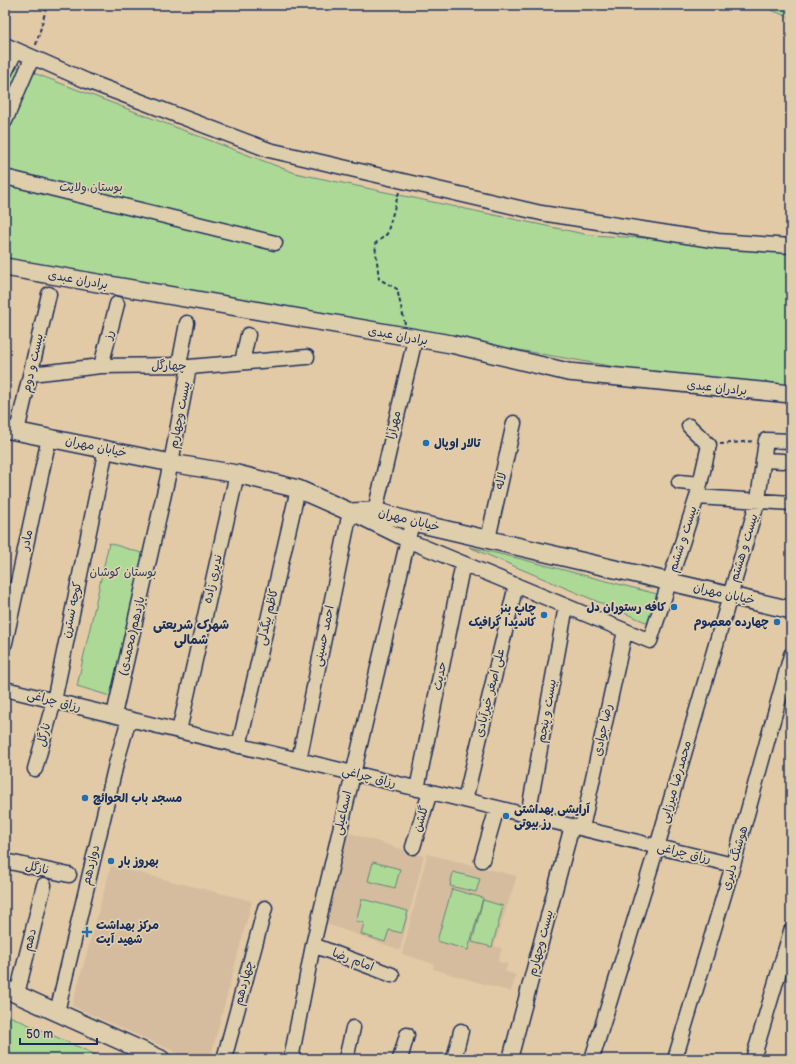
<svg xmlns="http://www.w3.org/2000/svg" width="796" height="1064" font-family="'Balsamiq Sans','Playpen Sans Arabic',sans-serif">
<rect width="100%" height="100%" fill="#e3caa6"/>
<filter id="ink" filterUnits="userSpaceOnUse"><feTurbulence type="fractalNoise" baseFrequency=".025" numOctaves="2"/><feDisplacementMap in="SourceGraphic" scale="8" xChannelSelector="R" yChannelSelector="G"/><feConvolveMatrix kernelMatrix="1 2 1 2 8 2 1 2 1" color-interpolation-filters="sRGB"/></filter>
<g filter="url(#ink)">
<path fill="#d5bc9e" d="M347,832L424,856L400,950L324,923Z
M427,854L517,876L494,946L502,948L498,962L508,964L505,971L516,975L511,992L433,969L434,964L402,954Z
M111,866L252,901L210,1059H191L72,1006Z"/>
<path fill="#add997" stroke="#64847a" d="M754,5H791V18L769,9Z
M5,62L295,173L589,235L791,246V385L633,370L5,260Z
M109,543L148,555L110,696L77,686Z
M469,547L517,558L657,594L648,623Z
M373,862L400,869L395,888L368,881Z
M453,872L480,879L476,892L450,886Z
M452,889L483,898L468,950L437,941Z
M362,899L408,911L402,933L389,930L385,942L361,934L364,923L356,921Z
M483,900L503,906L492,947L472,942Z
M5,1014L105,1059H5Z"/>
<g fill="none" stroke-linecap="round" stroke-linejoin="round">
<g stroke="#1b2f5e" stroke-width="17">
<path id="minor" d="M5,45L87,81L269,150L541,213L718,241L791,246
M5,72L16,50
M5,121L32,58
M5,177L275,243
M242,362L248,335
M179,365L187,323
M101,366L117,304
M31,374L101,366L179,365L189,367L307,357
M17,431L49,294
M763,460L783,461
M679,482L700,484
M697,497L791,503
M375,511L415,339
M488,539L514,423
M5,643L49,438
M5,689L733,865
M114,715L171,463L189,367
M179,731L237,474
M239,746L298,489
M299,760L350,512L407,540L650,641L697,497L709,445L689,426
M35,769L54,701L106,449
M417,789L463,563
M465,800L516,585
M528,815L566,606
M582,828L625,631
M413,847L430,792
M482,860L497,808
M5,861L69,875
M313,945L392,975
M17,994L44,885
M57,1012L116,764L129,719
M224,1059L265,908
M291,1059L313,945L410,531
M346,1059L353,1028
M400,1059L407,1035
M454,1059L461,1031
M510,1059L572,826
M592,1059L657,847L758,500L766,440L791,441
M675,1059L733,865L791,655
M753,1059L791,931"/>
</g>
<g stroke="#1b2f5e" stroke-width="20">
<path id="major" d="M5,267L451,344L568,372L791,394
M5,429L171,463L237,474L298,489L350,512L375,511L413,522L791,610
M5,989L161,1059"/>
</g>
<path stroke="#1b2f5e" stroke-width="2" stroke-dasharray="4 3" stroke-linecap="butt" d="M36,45L46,9L38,5
M399,192L387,234L375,244L379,279L397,289L405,324
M720,444L754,441"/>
<use href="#minor" stroke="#dfceab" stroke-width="14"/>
<use href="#major" stroke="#dfceab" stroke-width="17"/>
</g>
</g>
<g fill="#1f6fb2" stroke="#dfceab" stroke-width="1.5">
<circle cx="426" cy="443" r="4"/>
<circle cx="674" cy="607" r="4"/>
<circle cx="544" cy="615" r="4"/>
<circle cx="777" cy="622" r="4"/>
<circle cx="85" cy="798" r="4"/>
<circle cx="506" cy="816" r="4"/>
<circle cx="111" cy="861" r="4"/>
<path d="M85 926h4v4h4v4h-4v4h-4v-4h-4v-4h4z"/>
</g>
<g text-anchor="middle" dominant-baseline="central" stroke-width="3.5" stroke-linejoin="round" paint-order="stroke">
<g font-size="12" fill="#2a4064" stroke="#dfceab">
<text x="91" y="187">بوستان ولایت</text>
<text x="123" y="572">بوستان کوشان</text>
</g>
<g font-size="12" fill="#1b2f5e" stroke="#dfceab">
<text transform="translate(78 280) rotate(10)">برادران عبدی</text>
<text transform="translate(109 335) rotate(-76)">رز</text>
<text transform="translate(398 336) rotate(10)">برادران عبدی</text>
<text transform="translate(33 363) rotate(-77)">بیست و دوم</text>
<text transform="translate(169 366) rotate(1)">چهارگل</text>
<text transform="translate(717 388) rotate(6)">برادران عبدی</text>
<text transform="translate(180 415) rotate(-79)">بیست وچهارم</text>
<text transform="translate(394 425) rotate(-77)">مهرآرا</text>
<text transform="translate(96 447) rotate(12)">خیابان مهران</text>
<text transform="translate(501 481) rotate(-77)">لاله</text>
<text transform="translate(409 520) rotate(14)">خیابان مهران</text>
<text transform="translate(683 539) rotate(-72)">بیست و ششم</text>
<text transform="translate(27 540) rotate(-78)">مادر</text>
<text transform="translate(744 548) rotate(-73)">بیست و هشتم</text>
<text transform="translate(213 579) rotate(-77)">ندیری زاده</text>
<text transform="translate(724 594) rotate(13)">خیابان مهران</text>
<text transform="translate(72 610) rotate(-78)">کوچه نسترن</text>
<text transform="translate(268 617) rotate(-77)">کاظم بیگدلی</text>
<text transform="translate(132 636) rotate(-77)">یازدهم(محمدی)</text>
<text transform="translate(324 636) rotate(-78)">احمد حسینی</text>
<text transform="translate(440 676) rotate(-79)">حدیث</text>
<text transform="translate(490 693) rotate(-76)">علی اصغر خیرآبادی</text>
<text transform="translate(54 701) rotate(14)">رزاق چراغی</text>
<text transform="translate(547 711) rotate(-80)">بیست و پنجم</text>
<text transform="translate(603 730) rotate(-78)">رضا جوادی</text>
<text transform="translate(44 735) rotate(-75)">نارگل</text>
<text transform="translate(369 777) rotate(14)">رزاق چراغی</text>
<text transform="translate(676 782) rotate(-74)">محمدرضا میرزایی</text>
<text transform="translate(343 813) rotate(-77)">اسماعیلی</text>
<text transform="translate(421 819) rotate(-73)">گلشن</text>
<text transform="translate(684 853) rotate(13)">رزاق چراغی</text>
<text transform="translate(735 858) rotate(-74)">هوشنگ دلیری</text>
<text transform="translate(91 865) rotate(-76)">دوازدهم</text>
<text transform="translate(37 868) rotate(12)">نازگل</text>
<text transform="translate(30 940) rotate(-76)">دهم</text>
<text transform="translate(541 943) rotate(-75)">بیست وچهارم</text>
<text transform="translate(353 960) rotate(21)">امام رضا</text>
<text transform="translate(244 983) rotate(-75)">چهاردهم</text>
</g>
<g font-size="12" font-weight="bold" fill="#1b2f5e" stroke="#dfceab" text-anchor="start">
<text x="434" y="443">تالار اوپال</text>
<text x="666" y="607" text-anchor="end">کافه رستوران دل</text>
<text x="536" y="608" text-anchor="end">چاپ بنر<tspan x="536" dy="14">کاندیدا گرافیک</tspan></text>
<text x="769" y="622" text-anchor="end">چهارده معصوم</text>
<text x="93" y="798">مسجد باب الحوائج</text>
<text x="514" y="809">آرایشی بهداشتی<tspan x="514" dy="14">رز بیوتی</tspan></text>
<text x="119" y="861">بهروز بار</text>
<text x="96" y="925">مرکز بهداشت<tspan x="96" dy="14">شهید آیت</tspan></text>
</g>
<g font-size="13" font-weight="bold" fill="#1b2f5e" stroke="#dfceab">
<text x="191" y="625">شهرک شریعتی<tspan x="191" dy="15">شمالی</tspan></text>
</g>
</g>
<rect width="796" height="1064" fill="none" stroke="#dfceab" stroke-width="20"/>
<rect x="10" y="10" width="776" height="1044" fill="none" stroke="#1b2f5e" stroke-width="1.5" filter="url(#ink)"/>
<path d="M20 1038v6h77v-6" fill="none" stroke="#1b2f5e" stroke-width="2"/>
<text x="26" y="1038" font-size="12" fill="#1b2f5e" stroke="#dfceab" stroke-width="3" paint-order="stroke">50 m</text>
</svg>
